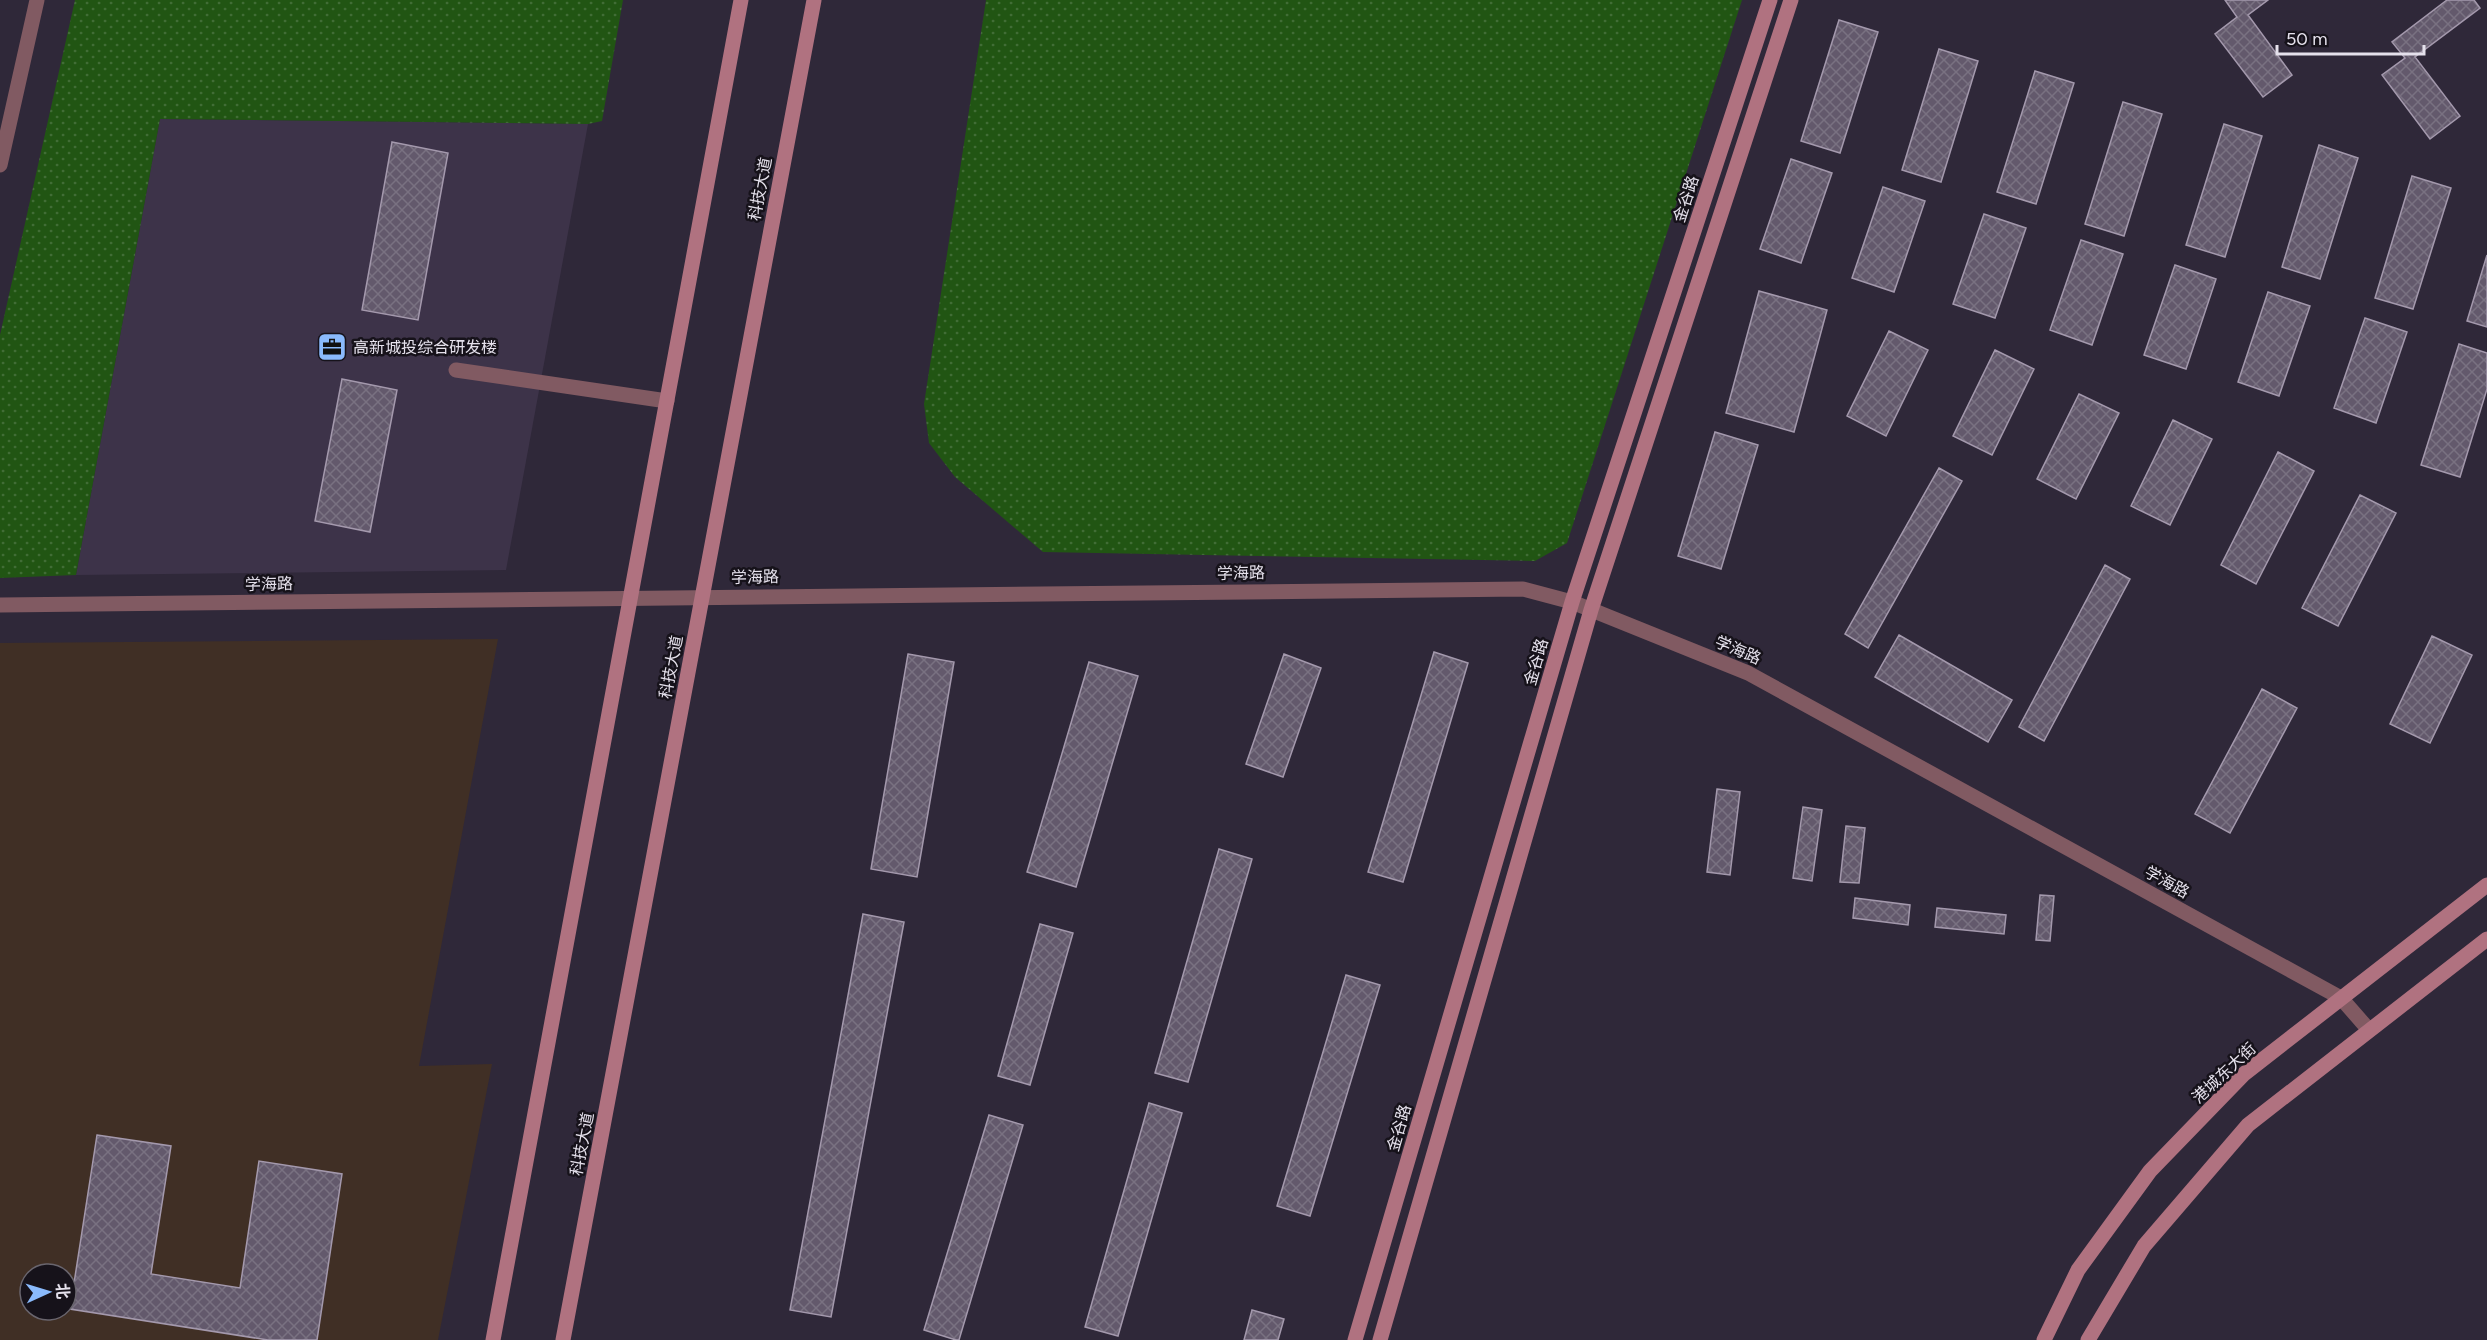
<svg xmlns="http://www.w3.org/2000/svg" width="2487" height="1340" font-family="Figtree,'Noto Sans SC',sans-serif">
<defs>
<pattern id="grass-dots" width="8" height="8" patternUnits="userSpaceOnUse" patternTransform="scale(1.5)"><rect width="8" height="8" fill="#215513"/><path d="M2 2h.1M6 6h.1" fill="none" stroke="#416d36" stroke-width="1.8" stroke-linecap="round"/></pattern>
<pattern id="building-cross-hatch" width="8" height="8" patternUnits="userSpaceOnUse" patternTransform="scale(1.5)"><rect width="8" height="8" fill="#63596c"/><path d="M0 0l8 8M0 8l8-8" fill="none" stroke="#797181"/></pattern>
</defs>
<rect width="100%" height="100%" fill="#2f2839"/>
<path fill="#3d3349" d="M160,119L588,124L506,570L76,575Z"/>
<path fill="#402f25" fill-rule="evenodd" d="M498,639L419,1066L492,1064L438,1340H0V643ZM30,1274H66V1310H30Z"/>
<path fill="url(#grass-dots)" d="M75,0H623L602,121L588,124L160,119L76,575L0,578V335Z
M986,0H1742L1567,543L1535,561L1043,552L955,477L929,443L924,404Z"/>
<path fill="url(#building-cross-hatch)" stroke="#a499ad" stroke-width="1.5" d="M2225,0H2268L2248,15L2292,75L2263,97L2215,34L2237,17Z
M2447,0H2474L2480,8L2415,57L2460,116L2430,139L2382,75L2405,58L2392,42Z
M1839,20L1878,32L1840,153L1801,141Z
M1939,49L1978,61L1941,182L1902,170Z
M2035,71L2074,83L2036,204L1997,192Z
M2123,102L2162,114L2124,236L2085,224Z
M2224,124L2262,136L2225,257L2186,245Z
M392,142L448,153L418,320L362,310Z
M2319,145L2358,158L2320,279L2282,267Z
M1791,159L1832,173L1801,263L1760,249Z
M2412,176L2451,188L2413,309L2375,298Z
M1883,187L1925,201L1894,292L1852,278Z
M1984,214L2026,228L1995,318L1953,304Z
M2081,240L2123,254L2092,345L2050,330Z
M2487,255V327L2467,321Z
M2175,265L2216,279L2186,369L2144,355Z
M1759,291L1827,310L1794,432L1726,413Z
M2268,292L2310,306L2279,396L2238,382Z
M2365,318L2407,332L2376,423L2334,408Z
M1889,331L1928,350L1886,436L1847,416Z
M2459,344L2487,353V389L2460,477L2421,465Z
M1995,350L2034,369L1992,455L1953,436Z
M342,379L397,390L370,532L315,521Z
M2079,394L2119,413L2076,499L2037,479Z
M2173,420L2212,439L2170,525L2131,506Z
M1715,432L1758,445L1721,569L1678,556Z
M2278,452L2314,471L2256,584L2221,565Z
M1939,468L1962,481L1868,648L1845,634Z
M2360,495L2396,513L2338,626L2302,608Z
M2105,565L2130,579L2044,741L2019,727Z
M1899,635L2012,700L1988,742L1875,677Z
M2432,636L2472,655L2430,743L2390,724Z
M1434,652L1468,663L1403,882L1368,872Z
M908,654L954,662L917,877L871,869Z
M1284,654L1321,668L1283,777L1246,764Z
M1089,662L1138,676L1076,887L1027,872Z
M2262,689L2297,708L2230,833L2195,814Z
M1717,789L1740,792L1730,875L1707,872Z
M1803,807L1822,810L1812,881L1793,878Z
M1846,826L1865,828L1859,883L1840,882Z
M1219,849L1252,859L1188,1082L1155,1073Z
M2040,895L2054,896L2050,941L2036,940Z
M1855,898L1910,905L1908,925L1853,918Z
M1937,908L2006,915L2004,934L1935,927Z
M863,914L904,922L831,1317L790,1310Z
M1040,924L1073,933L1030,1085L998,1076Z
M1346,975L1380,985L1310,1216L1277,1206Z
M1149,1103L1182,1113L1118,1336L1085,1327Z
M989,1115L1023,1125L959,1340H956L924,1330Z
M97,1135L171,1146L151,1274L240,1288L259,1161L342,1174L317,1340H268L70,1309Z
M1252,1310L1284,1319L1278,1340H1244Z"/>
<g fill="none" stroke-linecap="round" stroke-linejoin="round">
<path stroke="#815a62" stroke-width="15" d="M0,165L37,0
M456,370L667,401
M0,605L1523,589L1572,602L1748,673L2341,998L2369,1030"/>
<path stroke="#b07280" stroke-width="15" d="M493,1340L741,0
M563,1340L814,0
M1355,1340L1572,602L1770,0
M1380,1340L1591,610L1791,0
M2044,1340L2078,1270L2150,1171L2244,1074L2487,885
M2088,1340L2144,1246L2248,1125L2487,939"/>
</g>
<defs>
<g id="office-square" transform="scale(1.5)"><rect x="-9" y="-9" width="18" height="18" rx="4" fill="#8abafc" stroke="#16121a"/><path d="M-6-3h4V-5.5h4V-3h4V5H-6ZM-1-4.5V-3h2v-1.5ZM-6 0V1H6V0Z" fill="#111"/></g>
</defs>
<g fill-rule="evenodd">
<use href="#office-square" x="332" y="347"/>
</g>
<g text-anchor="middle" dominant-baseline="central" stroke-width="5" stroke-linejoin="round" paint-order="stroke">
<g font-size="16" fill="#e5e1ec" stroke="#16121a">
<text transform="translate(760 189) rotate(-79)">科技大道</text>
<text transform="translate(1686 199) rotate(-72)">金谷路</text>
<text transform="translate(1241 573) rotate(-1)">学海路</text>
<text transform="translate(755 577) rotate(-1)">学海路</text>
<text transform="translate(269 584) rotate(-1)">学海路</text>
<text transform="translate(1738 650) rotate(23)">学海路</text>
<text transform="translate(1536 662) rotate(-74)">金谷路</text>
<text transform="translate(671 667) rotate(-79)">科技大道</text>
<text transform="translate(2167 882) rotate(29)">学海路</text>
<text transform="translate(2224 1073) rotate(-43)">港城东大街</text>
<text transform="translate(1399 1128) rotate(-74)">金谷路</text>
<text transform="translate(582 1144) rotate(-79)">科技大道</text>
</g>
<g font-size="16" fill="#e5e1ec" stroke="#16121a" text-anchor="start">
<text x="353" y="347">高新城投综合研发楼</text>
</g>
</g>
<g transform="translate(48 1292) rotate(86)"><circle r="28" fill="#16121a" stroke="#69656e" stroke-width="1.5"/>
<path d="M0-4.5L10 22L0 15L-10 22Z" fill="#8abafc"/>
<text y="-9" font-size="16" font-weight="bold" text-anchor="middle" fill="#e5e1ec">北</text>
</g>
<path d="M2277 45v9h147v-9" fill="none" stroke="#e5e1ec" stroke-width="3"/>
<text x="2286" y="45" font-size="18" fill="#e5e1ec" stroke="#16121a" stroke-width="4.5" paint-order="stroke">50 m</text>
</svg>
